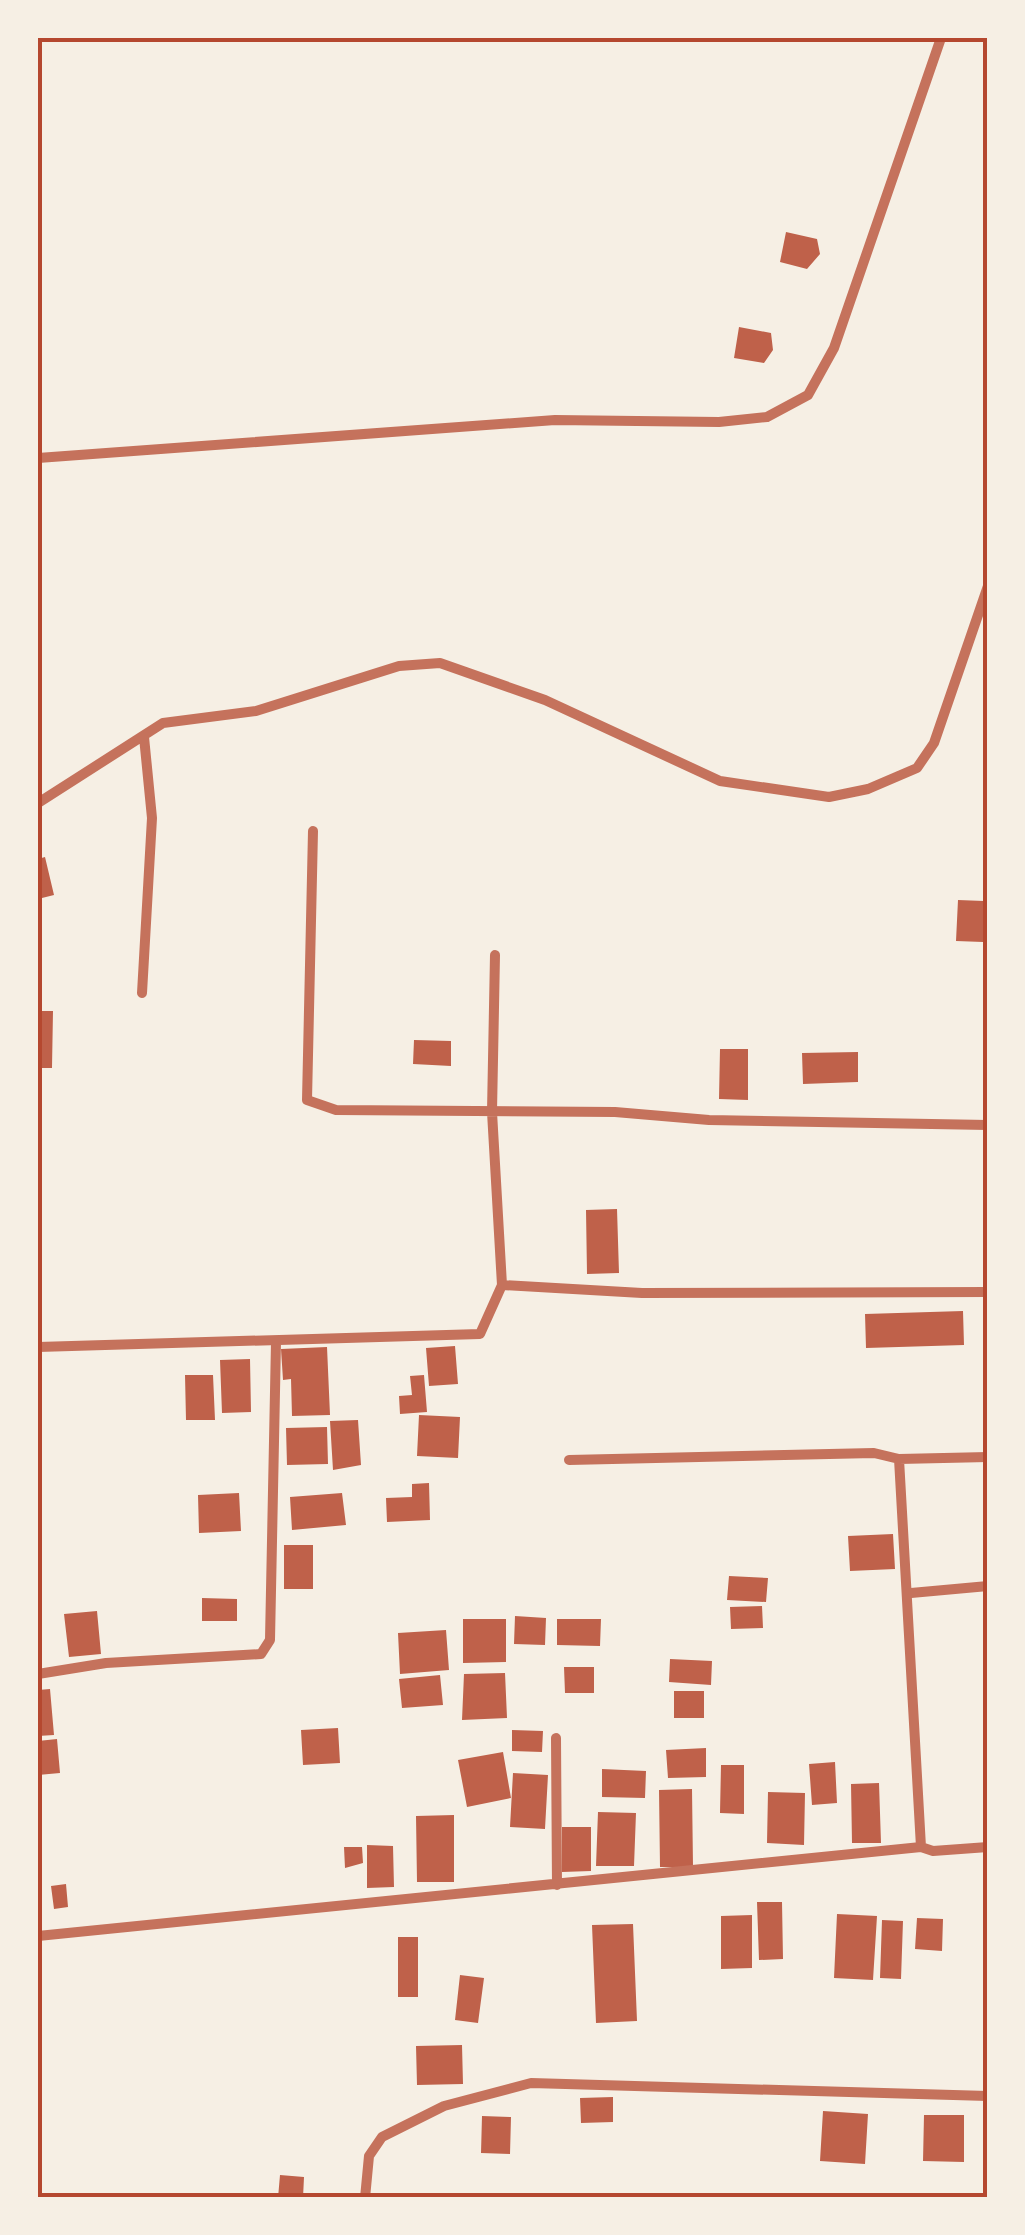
<svg xmlns="http://www.w3.org/2000/svg" width="1025" height="2235" font-family="Barlow,sans-serif">
<rect width="100%" height="100%" fill="#f6efe4"/>
<path fill="#bf614a" d="M786,232L817,239L820,254L807,269L780,262Z
M739,327L771,333L773,350L764,363L734,358Z
M45,857L54,895L38,899V859Z
M958,900L984,901L983,942L956,941Z
M38,1011H53L52,1068H38Z
M414,1040L451,1041V1066L413,1064Z
M720,1049H748V1100L719,1099Z
M858,1052V1082L803,1084L802,1053Z
M617,1209L619,1273L587,1274L586,1210Z
M963,1311L964,1345L866,1348L865,1314Z
M455,1346L458,1384L429,1386L426,1348Z
M327,1347L330,1415L292,1416L291,1379L283,1380L281,1349Z
M250,1359L251,1412L222,1413L220,1360Z
M185,1375H213L215,1420H186Z
M424,1375L427,1412L400,1414L399,1396L412,1395L410,1376Z
M419,1415L460,1417L458,1458L417,1456Z
M358,1420L361,1465L333,1470L330,1421Z
M327,1427L328,1464L287,1465L286,1428Z
M429,1483L430,1520L387,1522L386,1498L412,1497V1484Z
M239,1493L241,1531L199,1533L198,1495Z
M342,1493L346,1525L292,1530L290,1497Z
M893,1534L895,1569L850,1571L848,1536Z
M284,1545H313V1589H284Z
M729,1576L768,1578L766,1602L727,1600Z
M202,1598L237,1599V1621H202Z
M762,1606L763,1628L731,1629L730,1607Z
M97,1611L101,1654L69,1657L64,1614Z
M515,1616L546,1618L545,1645L514,1644Z
M463,1619H506V1662L463,1663Z
M557,1619H601L600,1646L557,1645Z
M446,1630L449,1670L400,1674L398,1633Z
M670,1659L712,1661L711,1685L669,1682Z
M564,1667H594V1693H565Z
M505,1673L507,1718L462,1720L464,1674Z
M440,1675L443,1705L402,1708L399,1679Z
M50,1689L54,1735L38,1736V1690Z
M674,1691H704V1718H674Z
M338,1728L340,1763L303,1765L301,1730Z
M512,1730L543,1731L542,1752L512,1751Z
M57,1739L60,1773L38,1775V1741Z
M706,1748V1777L668,1778L666,1750Z
M503,1752L511,1798L467,1807L458,1760Z
M835,1762L837,1803L812,1805L809,1764Z
M721,1765H744V1814L720,1813Z
M602,1769L646,1771L645,1798L602,1797Z
M513,1773L548,1775L545,1829L510,1827Z
M879,1783L881,1843H852L851,1784Z
M692,1789L693,1867H660L659,1790Z
M768,1792L805,1793L804,1845L767,1843Z
M598,1812L636,1813L634,1866H596Z
M454,1815V1882H417L416,1816Z
M562,1827H591V1871L562,1872Z
M367,1845L393,1846L394,1887L367,1888Z
M344,1847H362L363,1863L345,1868Z
M66,1884L68,1907L54,1909L51,1886Z
M757,1902H782L783,1959L759,1960Z
M837,1914L877,1916L873,1980L834,1978Z
M752,1915V1968L721,1969V1916Z
M917,1918L943,1919L942,1951L915,1949Z
M882,1920L903,1921L901,1979L880,1978Z
M633,1924L637,2021L596,2023L592,1925Z
M398,1937H418V1997H398Z
M460,1975L484,1978L478,2023L455,2020Z
M462,2045L463,2084L417,2085L416,2046Z
M613,2097V2122L581,2123L580,2098Z
M823,2111L868,2114L865,2164L820,2161Z
M924,2115H964V2162L923,2161Z
M482,2116L511,2117L510,2154L481,2153Z
M280,2175L304,2177L303,2198H278Z"/>
<g fill="none" stroke-linecap="round" stroke-linejoin="round">
<path stroke="#c5725c" stroke-width="10" d="M38,458L555,420L719,422L767,417L808,395L834,348L941,38
M38,803L163,723L256,711L399,666L440,663L545,700L720,781L829,797L868,789L917,768L934,743L988,586
M313,831L307,1100L336,1110L615,1112L709,1120L988,1125
M142,993L152,818L144,737
M502,1285L642,1293L988,1292
M38,1347L480,1334L502,1285L492,1112L495,955
M899,1459L921,1847
M569,1460L874,1453L899,1459L988,1457
M911,1593L988,1586
M38,1674L106,1663L261,1654L270,1640L276,1342
M556,1738L557,1885
M38,1936L921,1847L933,1851L988,1847
M365,2198L369,2156L382,2137L444,2106L531,2083L988,2096"/>
</g>
<rect width="1025" height="2235" fill="none" stroke="#f6efe4" stroke-width="80"/>
<rect x="40" y="40" width="945" height="2155" fill="none" stroke="#b5482f" stroke-width="4"/>
</svg>
